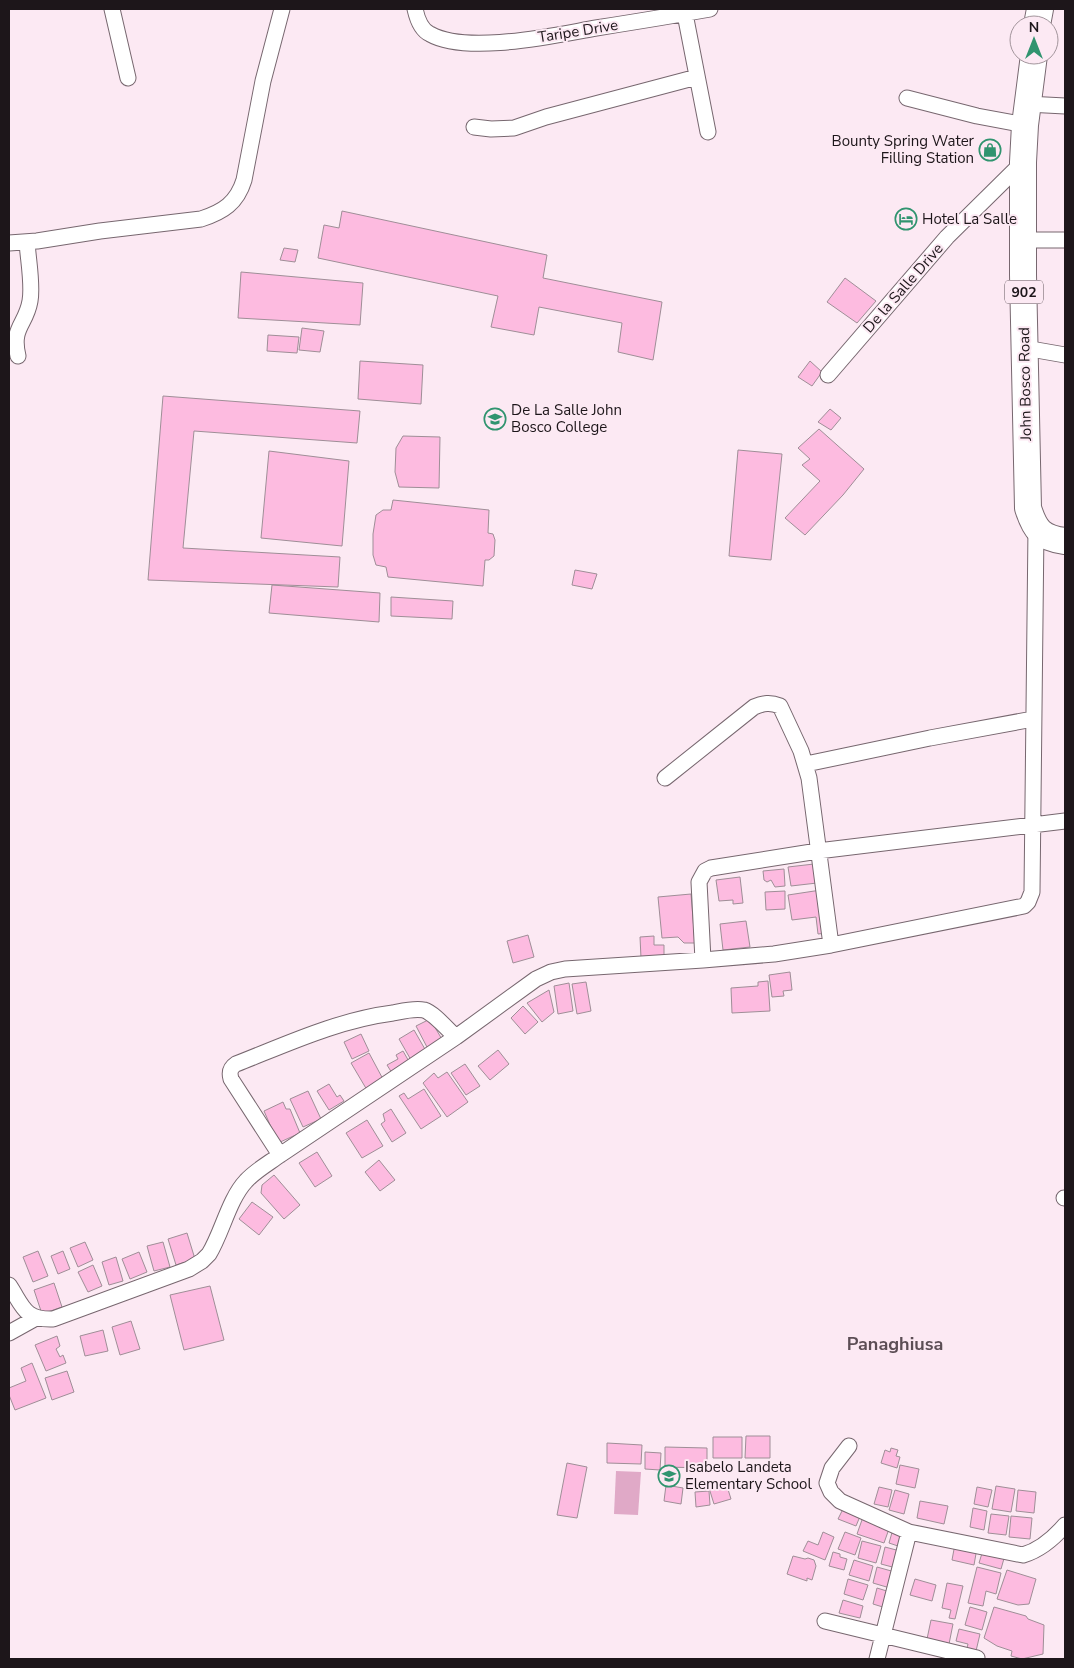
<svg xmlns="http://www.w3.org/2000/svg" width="1074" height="1668" font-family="'Nunito Sans',sans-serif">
<rect width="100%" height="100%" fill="#fce9f3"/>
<path fill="#e0a9c7" d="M616,1471L641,1472L638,1515L614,1514Z"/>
<path fill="#fdbbe0" stroke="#9f8e97" d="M342,211L547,255L543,278L662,302L653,360L618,352L622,323L539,307L534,335L491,327L498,296L318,258L324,225L339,228Z
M284,248L298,250L295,262L280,260Z
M241,272L363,283L360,325L238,318Z
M845,278L876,301L857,323L827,302Z
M302,328L324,331L320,352L299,350Z
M268,335L299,337L297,353L267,351Z
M360,361L423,365L421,404L358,399Z
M810,361L822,372L812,386L798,377Z
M163,396L360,411L357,443L194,431L183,548L340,557L338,587L148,580Z
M830,409L841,418L831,430L818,422Z
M819,429L864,469L843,495L805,535L785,518L820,481L802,465L810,459L798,448Z
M403,436L440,437L439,488L399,487L395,472L396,448Z
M738,450L782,454L771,560L729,556Z
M269,451L349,461L342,546L261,538Z
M393,500L489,510L488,533L493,534L495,540L494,556L489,560H485L483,586L388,577L386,567L376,565L373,555V534L376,515L383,510H391Z
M575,570L597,574L592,589L572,585Z
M272,585L380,593L379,622L269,613Z
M391,597L453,601L452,619L391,616Z
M814,864L817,883L791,886L788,867Z
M784,869L785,886L775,887L771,880L767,882L764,880L763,871Z
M740,877L743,903L733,904V900L719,901L716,880Z
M821,890L827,933L818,934L816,917L792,920L788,895Z
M785,891V909L766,910L765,892Z
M691,894L695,943H684L678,937L662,938L658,897Z
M746,921L750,947L723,950L720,924Z
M528,935L534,957L513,963L507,941Z
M654,936V945H664V958H641L640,937Z
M790,972L792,990L783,991L784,996L772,997L769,975Z
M768,981L770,1011L732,1013L731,988L758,986V982Z
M586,982L591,1011L577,1014L572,984Z
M569,983L573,1011L558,1014L554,986Z
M549,990L554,1012L542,1022L527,1003Z
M523,1006L538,1022L525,1034L511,1018Z
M430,1019L443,1041L428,1049L416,1026Z
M414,1030L426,1051L411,1060L399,1039Z
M361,1034L369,1051L352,1059L344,1042Z
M498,1050L509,1064L490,1080L478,1066Z
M403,1051L411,1065L392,1073L387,1065L398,1059L396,1055Z
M369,1053L384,1081L367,1090L351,1063Z
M465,1064L480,1086L466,1095L451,1073Z
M447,1072L468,1102L447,1117L423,1083L434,1073L438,1078Z
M329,1084L337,1097L340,1095L344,1101L329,1110L317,1091Z
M424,1089L441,1116L421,1129L399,1096L404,1093L408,1099Z
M308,1091L321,1119L303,1127L290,1099Z
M283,1102L286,1109H290L300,1133L278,1143L264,1111Z
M391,1109L406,1133L392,1142L381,1124L385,1121L383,1114Z
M367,1120L383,1146L362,1158L346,1133Z
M317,1152L332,1176L315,1187L299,1163Z
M379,1160L395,1180L380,1191L365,1172Z
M274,1175L300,1205L284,1219L261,1193L262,1185Z
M252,1202L273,1217L259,1235L239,1219Z
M187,1233L195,1259L176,1265L168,1239Z
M85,1242L93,1260L78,1267L70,1248Z
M163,1242L170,1267L154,1271L147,1246Z
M38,1251L48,1276L33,1282L23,1257Z
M63,1251L70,1269L58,1274L51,1256Z
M139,1252L147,1272L130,1279L122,1259Z
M116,1257L123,1281L109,1285L102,1262Z
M93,1265L102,1286L88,1292L78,1272Z
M54,1283L62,1307L42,1314L34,1290Z
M210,1286L224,1340L184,1350L170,1295Z
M131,1321L140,1349L120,1355L112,1327Z
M103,1330L108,1351L85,1356L80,1336Z
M57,1336L60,1346L56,1349L60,1357L63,1355L66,1363L46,1371L35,1345Z
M32,1363L46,1398L15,1410L9,1395V1388L26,1381L21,1368Z
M67,1371L74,1392L52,1400L45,1378Z
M746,1436H770V1458H745Z
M713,1437H742V1458H713Z
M607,1443L642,1445L641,1464L607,1463Z
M665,1447L707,1448V1468L665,1467Z
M891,1448L898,1450L896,1456L900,1457L897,1468L881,1463L885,1450L890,1452Z
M645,1452L661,1453L660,1470L645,1469Z
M567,1463L587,1467L577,1518L557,1515Z
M900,1465L919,1469L915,1488L896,1484Z
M726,1483L731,1499L714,1504L709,1488Z
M666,1485L683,1488L681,1504L664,1501Z
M996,1486L1015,1489L1011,1512L992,1509Z
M879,1487L892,1490L888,1507L874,1504Z
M977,1487L992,1490L988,1507L974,1504Z
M895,1490L909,1494L904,1514L889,1510Z
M1018,1490L1036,1492L1034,1513L1016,1511Z
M709,1491L710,1505L696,1507L695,1492Z
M920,1501L948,1506L944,1524L917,1518Z
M844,1507L861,1514L856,1526L838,1519Z
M973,1508L987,1511L984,1530L970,1527Z
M991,1514L1009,1516L1006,1535L988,1533Z
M1011,1516L1032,1518L1030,1539L1009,1537Z
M863,1517L890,1526L884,1543L857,1534Z
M893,1529L906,1533L901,1547L889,1543Z
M823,1532L834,1537L825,1560L803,1551L808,1541L818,1545Z
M845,1532L861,1538L855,1555L838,1549Z
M862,1541L881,1546L876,1563L858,1558Z
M955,1544L977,1548L974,1565L952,1560Z
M885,1547L900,1551L896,1568L881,1564Z
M983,1550L1005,1555L1001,1569L979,1563Z
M833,1552L840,1554V1557L847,1559L844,1570L829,1566Z
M793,1556L805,1559L808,1558L814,1560L816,1566L812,1580L807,1578V1581L787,1574Z
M854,1560L873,1566L869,1581L849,1575Z
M877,1567L895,1572L890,1588L873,1583Z
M977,1567L1001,1573L996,1594L986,1591L983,1606L968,1603Z
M1007,1570L1036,1579L1029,1604L1018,1605L997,1599Z
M848,1579L868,1585L863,1600L844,1594Z
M915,1579L936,1585L932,1601L910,1595Z
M947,1583L963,1586L955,1619L949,1618L951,1610L942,1608Z
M877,1588L890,1592L886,1608L873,1604Z
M843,1600L863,1606L860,1618L839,1613Z
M970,1607L987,1612L982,1630L965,1625Z
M994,1607L1026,1616L1028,1619L1044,1625L1043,1654L1022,1659L1011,1656L1012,1651L997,1646L984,1638Z
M931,1620L953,1624L949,1644L927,1639Z
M959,1629L980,1634L976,1651L967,1648L968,1644L956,1641Z"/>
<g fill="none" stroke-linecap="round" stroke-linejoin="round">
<g stroke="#77676f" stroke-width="17">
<path id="street" d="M112,9L128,78
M415,9C417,18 421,30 430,34C467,55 555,35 596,28C634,22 672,16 710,9
M685,14L708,132
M907,98L977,116L1025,125
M1027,104L1065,106
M474,127L491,129L514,128L546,117L697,77
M1023,240H1065
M9,243L37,241L100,231L201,219C223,212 237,203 244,180L263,81L282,9
M1025,348L1065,355
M18,356C11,327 26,325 30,301C33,285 28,259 27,242
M828,375L947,237L1023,162
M806,764L930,738L1033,719
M665,778L754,707C764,703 770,702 780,706L801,751L809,778L831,945
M703,960L699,882L705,871L711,868L818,851L1065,821
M280,1155L231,1079C229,1072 230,1068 236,1064C287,1044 338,1020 393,1013C403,1011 414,1008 424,1010C434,1013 448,1030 456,1037
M1064,1198H1065
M9,1285C23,1306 24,1320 53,1319L189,1269L202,1261L209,1254C222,1233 229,1199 246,1181C255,1171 269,1163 280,1155L456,1037L536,979L551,972L565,969L703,960L774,954L831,945L1024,906L1028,902L1032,892L1036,528
M9,1333L36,1318
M849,1446L832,1468L827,1483L831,1492L840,1501L909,1532L1023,1555C1040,1550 1053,1539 1065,1525
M825,1621L977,1658
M877,1659L909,1532"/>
</g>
<g stroke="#77676f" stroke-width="28">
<path id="highway" d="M1037,25L1040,9
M1034,55L1025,125L1023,162V275L1028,508C1035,530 1041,538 1065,541"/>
</g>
<use href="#street" stroke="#fff" stroke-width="15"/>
<use href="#highway" stroke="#fff" stroke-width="26"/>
</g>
<defs>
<g id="shop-ring" transform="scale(1.125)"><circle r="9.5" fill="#fce9f3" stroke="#30946f" stroke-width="1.5"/><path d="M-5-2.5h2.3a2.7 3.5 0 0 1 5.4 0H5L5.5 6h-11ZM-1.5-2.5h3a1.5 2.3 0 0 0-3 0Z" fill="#30946f"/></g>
<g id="hotel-ring" transform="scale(1.125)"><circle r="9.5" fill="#fce9f3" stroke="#30946f" stroke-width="1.5"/><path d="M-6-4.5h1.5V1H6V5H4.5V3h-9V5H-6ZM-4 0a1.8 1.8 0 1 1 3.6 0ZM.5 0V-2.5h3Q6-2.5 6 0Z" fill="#30946f"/></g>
<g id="university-ring" transform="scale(1.125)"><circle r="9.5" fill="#fce9f3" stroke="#30946f" stroke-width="1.5"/><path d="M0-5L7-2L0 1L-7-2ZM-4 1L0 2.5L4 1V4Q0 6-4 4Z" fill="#30946f"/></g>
<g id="school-ring" transform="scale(1.125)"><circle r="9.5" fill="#fce9f3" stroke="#30946f" stroke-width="1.5"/><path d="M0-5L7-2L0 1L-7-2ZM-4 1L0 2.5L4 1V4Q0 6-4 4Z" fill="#30946f"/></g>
</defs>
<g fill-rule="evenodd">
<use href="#shop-ring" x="990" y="150"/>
<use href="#hotel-ring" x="906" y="219"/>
<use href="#university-ring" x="495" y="419"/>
<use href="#school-ring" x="669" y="1476"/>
</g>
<g text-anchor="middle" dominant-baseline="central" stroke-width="4" stroke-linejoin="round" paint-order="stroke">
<rect fill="#fce9f3" stroke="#60555b" stroke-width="1" x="1005" y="280.5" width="38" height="23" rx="4"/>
<g font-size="14" font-weight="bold" fill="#1d161a">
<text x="1024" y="292">902</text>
</g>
<g font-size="15" fill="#1d161a" stroke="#fce9f3">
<text transform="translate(578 31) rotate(-9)">Taripe Drive</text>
<text transform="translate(903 288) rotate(-49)">De la Salle Drive</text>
<text transform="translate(1025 384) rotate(-91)">John Bosco Road</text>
</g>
<g font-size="15" fill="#1d161a" stroke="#fce9f3" text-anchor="start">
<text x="974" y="141" text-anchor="end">Bounty Spring Water<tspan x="974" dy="17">Filling Station</tspan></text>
<text x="922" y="219">Hotel La Salle</text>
<text x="511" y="410">De La Salle John<tspan x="511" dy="17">Bosco College</tspan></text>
<text x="685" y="1467">Isabelo Landeta<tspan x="685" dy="17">Elementary School</tspan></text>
</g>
<g font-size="18" font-weight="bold" fill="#5c4e55" stroke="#fce9f3">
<text x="895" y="1344">Panaghiusa</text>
</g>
</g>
<rect width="1074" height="1668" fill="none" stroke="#1d161a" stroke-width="20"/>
<g transform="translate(1034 40)"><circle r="24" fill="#fce9f3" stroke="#a3959c"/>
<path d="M0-4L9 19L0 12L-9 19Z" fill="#30946f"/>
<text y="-8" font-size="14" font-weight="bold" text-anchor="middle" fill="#1d161a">N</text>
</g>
</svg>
